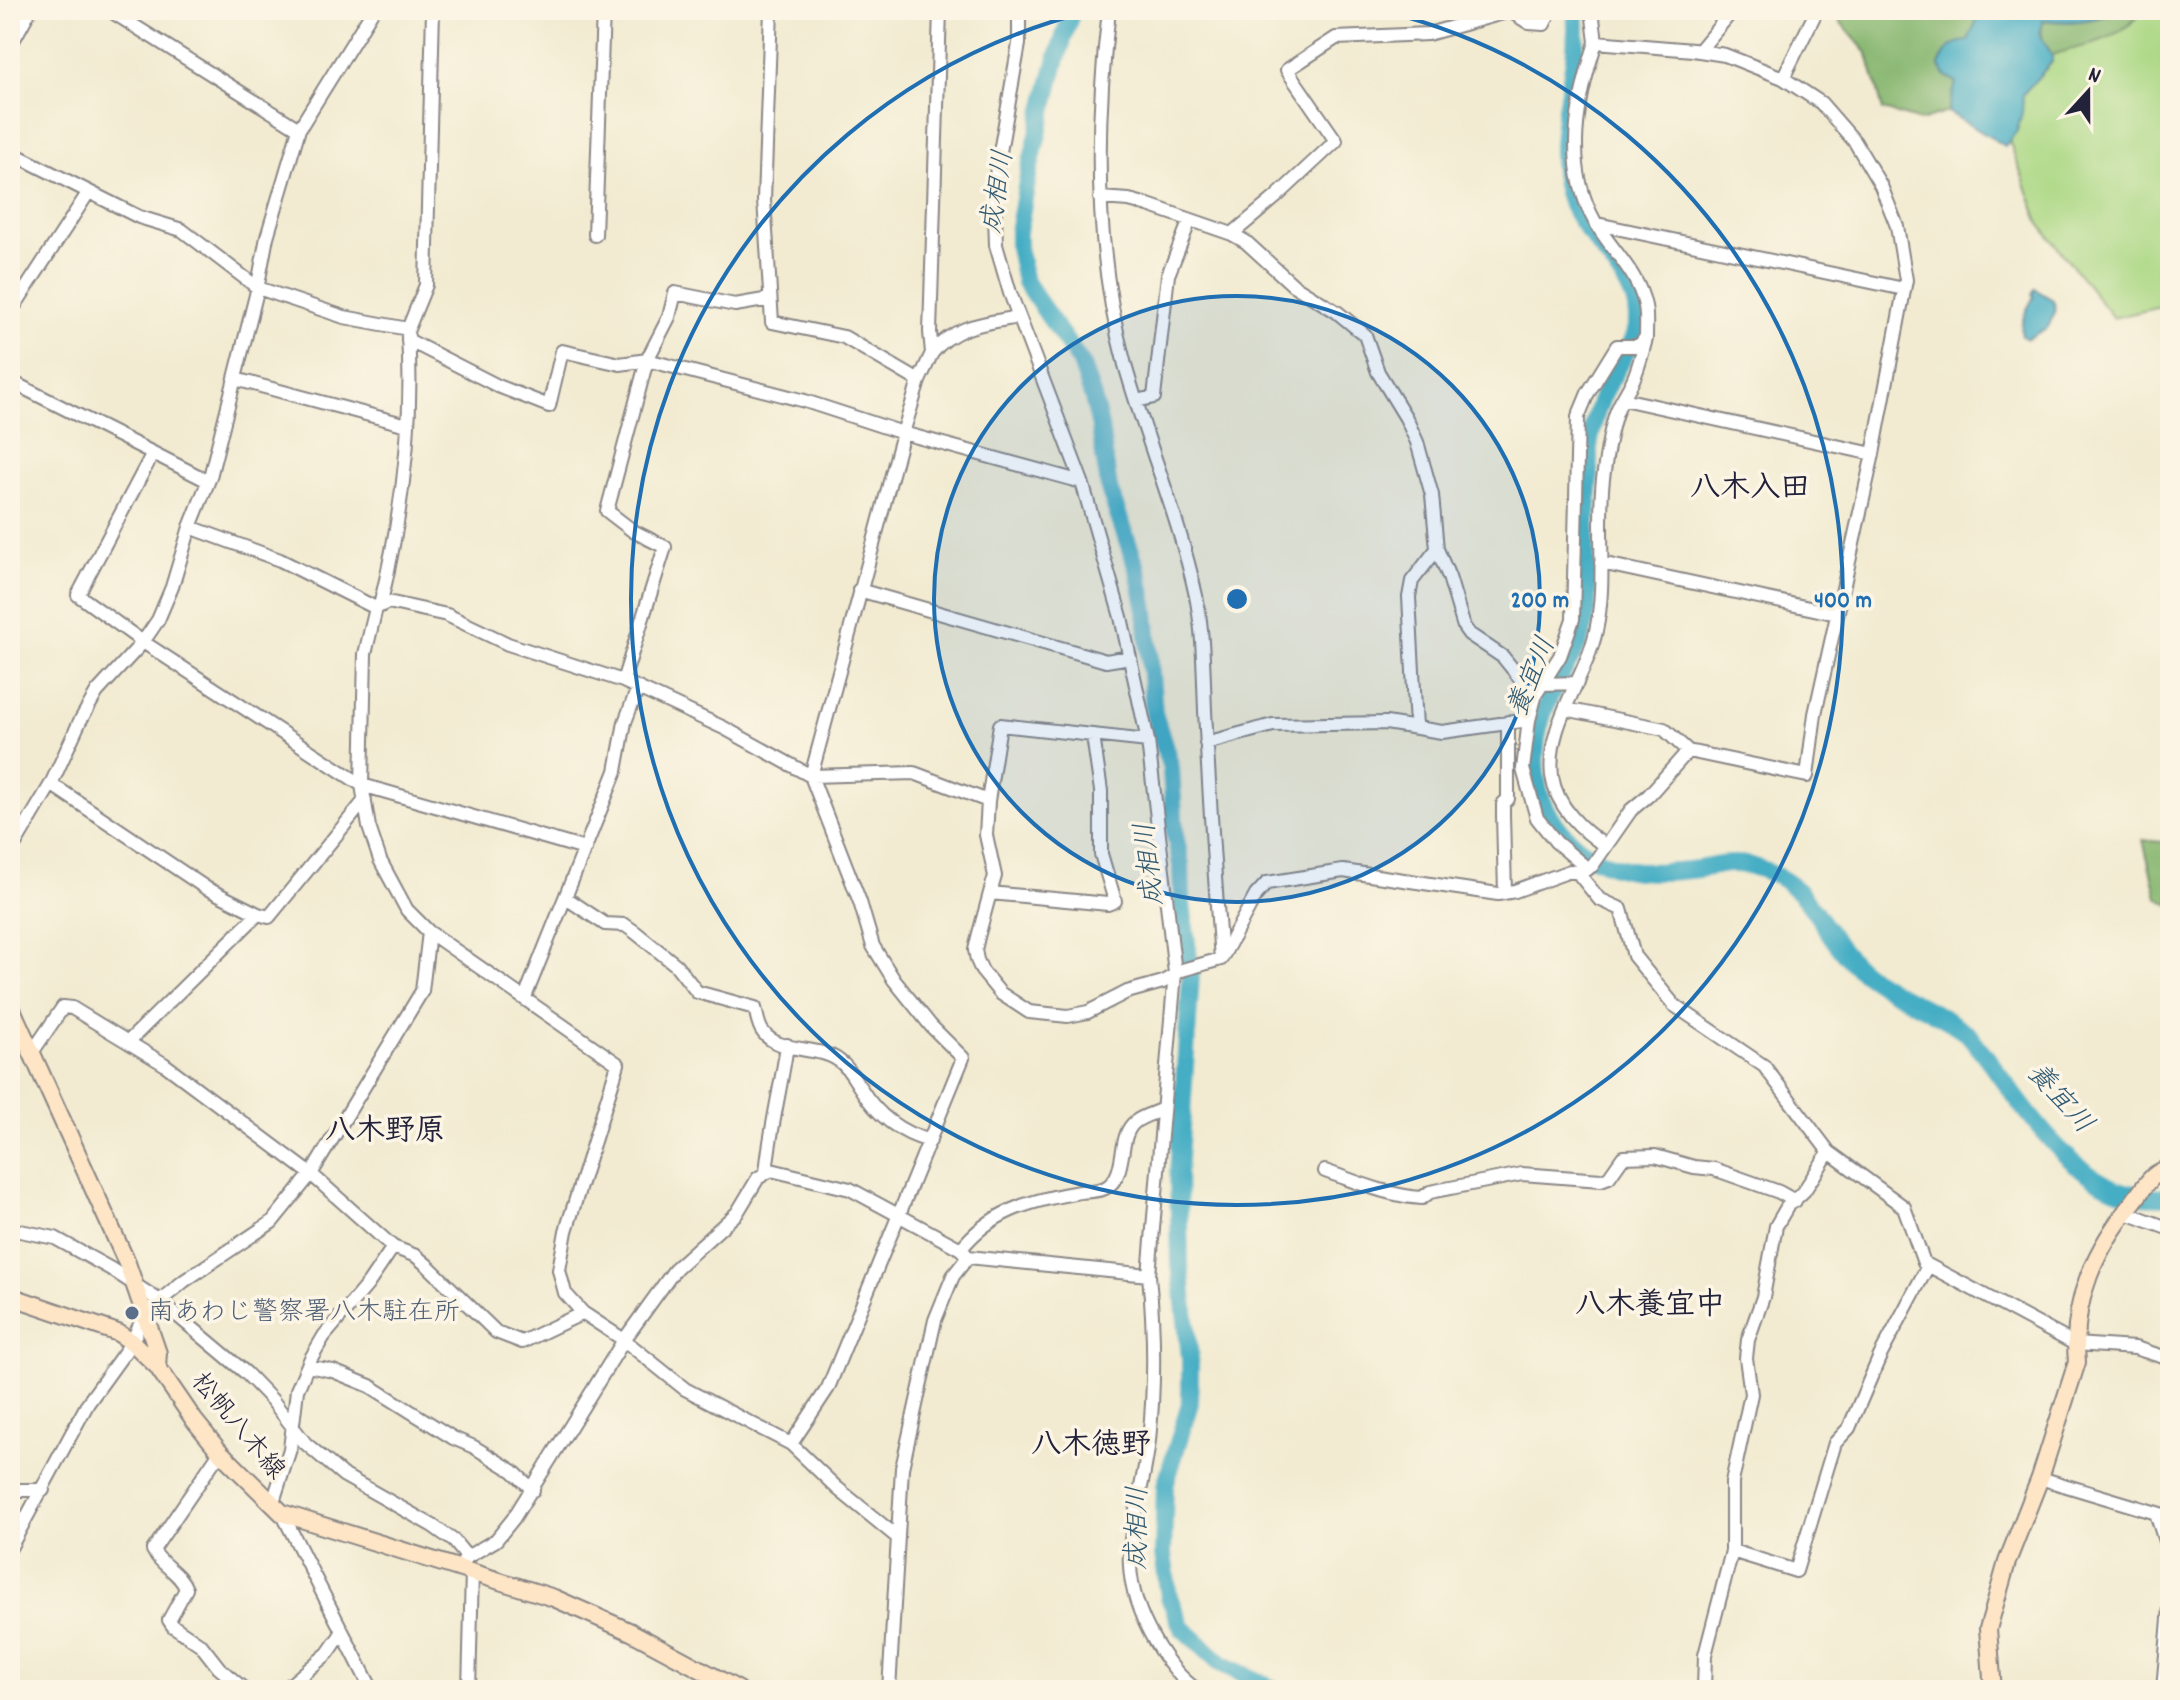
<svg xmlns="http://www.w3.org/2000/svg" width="2180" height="1700" font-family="Dekko,'Klee One',sans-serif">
<rect width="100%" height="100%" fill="#fcf5e5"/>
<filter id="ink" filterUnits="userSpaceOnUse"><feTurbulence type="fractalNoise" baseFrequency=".0125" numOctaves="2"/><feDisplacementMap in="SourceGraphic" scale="16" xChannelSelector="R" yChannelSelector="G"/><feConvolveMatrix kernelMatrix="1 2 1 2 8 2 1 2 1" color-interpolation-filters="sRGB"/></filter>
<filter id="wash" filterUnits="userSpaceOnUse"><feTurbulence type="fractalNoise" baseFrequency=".006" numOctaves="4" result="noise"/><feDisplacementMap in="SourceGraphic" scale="32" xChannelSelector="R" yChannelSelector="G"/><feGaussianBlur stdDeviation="1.8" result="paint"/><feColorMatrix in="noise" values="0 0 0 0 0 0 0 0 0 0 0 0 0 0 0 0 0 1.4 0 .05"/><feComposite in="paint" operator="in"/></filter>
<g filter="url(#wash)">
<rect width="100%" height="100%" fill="#f2ebd1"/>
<path fill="#acd885" stroke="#677d60" stroke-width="2" d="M1991,10H2170V305L2113,318L2040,224L1989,86Z"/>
<path fill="#89b872" stroke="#566d56" stroke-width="2" d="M1830,10H1981L1968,42C1952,41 1945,51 1939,65L1946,76L1956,83L1948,112L1920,121L1883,110L1868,54Z
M2113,10H2144C2117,42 2091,43 2052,55C2043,42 2039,36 2043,20C2068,23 2088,22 2112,13Z
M2143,840L2170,843V905L2157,897Z"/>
<path fill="#44adc4" stroke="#336880" stroke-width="2" d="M1981,10H2113V13C2088,22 2069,23 2043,20L2039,33L2052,55V62L2023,94L2022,113L2017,131L2005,146L1948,112L1956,83L1946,76L1939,65C1945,51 1952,41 1968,41Z
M2035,289L2053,300L2056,310L2048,327L2027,339L2022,336C2019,322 2027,308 2034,297L2032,295Z"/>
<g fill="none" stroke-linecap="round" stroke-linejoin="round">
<path stroke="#44adc4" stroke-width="18" d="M1072,10L1054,69L1029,171L1018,232V247L1025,282L1081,363L1093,398L1100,427L1109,489L1139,574L1146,611L1154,713L1171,768L1175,835L1181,865L1182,903L1191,975L1178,1174L1180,1265L1190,1358V1403L1165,1486L1163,1554L1169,1597L1182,1628L1222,1664L1276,1690
M1575,10C1582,70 1550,132 1567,192C1579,236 1640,277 1637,321C1636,341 1615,371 1606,389C1597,406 1592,428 1589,447C1588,456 1590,465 1590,474C1589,499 1586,524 1586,549C1586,569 1589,590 1587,610C1584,645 1567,661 1553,690C1528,742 1526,799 1570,840C1608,875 1650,875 1698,869C1716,866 1733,861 1751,866C1811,881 1816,925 1852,962C1885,994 1931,1006 1967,1033C2020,1094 2074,1208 2170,1196"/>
</g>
</g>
<g filter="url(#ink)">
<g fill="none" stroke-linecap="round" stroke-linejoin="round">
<g stroke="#8a8686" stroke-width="16">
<path id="street" d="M109,10L299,129
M771,10L764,200L772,322L844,337L919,381
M940,10L930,332L932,353L919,381L903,433L1082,482
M1109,10C1095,127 1094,251 1125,365C1147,443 1179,517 1196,596C1205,640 1203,685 1206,729C1210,806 1215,882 1221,959
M1592,10L1596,42
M10,46L30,10
M1699,51L1733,10
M10,152L139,217L182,230L258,288L344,317L408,329L426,285L433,10
M1100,198L1129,200L1148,205L1232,234L1246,242L1293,285L1337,312L1365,335L1378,372L1406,418L1417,442L1432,495L1437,549L1449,577L1464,627L1469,634L1503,657L1528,688L1536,694
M1597,224L1904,289
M1232,234L1276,197L1336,141L1287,70L1336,38L1428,34L1510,11L1529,23L1544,24L1551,10
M595,235L603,10
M10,313L88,193
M408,340L498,386L549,406L562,351L620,364L647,360L669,317L675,293L735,305L770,299
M932,353C954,325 986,323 1019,317
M235,379L407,425
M10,381L153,453
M1623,399L1873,454
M1136,401L1154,397L1168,275L1190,220
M208,481L153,453L78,595L143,642L362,785L585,849
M190,527L280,560L376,608
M1601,563L1837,614
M859,590L1106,661L1130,657
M380,606C401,519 414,427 408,336
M623,681L665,547L633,531L607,511L647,360L805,401L903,433L811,776L860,902L873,946L894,980L931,1026L963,1058L828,1388L791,1444
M1542,684L1577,683
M1416,727L1409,597L1412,581L1437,549
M1206,743L1273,725L1386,723L1442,732L1529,720
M1688,751L1807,776L1815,714L1873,454L1906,280L1897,226L1881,186L1855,142L1821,103L1783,78
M51,784L206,888L258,914
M988,801L986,835L995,876L990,893L1108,904L1115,901L1101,854V791L1093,736
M1606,846C1582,831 1556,806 1552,776C1546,723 1585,681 1596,631C1607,581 1597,529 1603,479C1606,457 1609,433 1616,413C1620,401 1628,391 1633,380C1639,367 1642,353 1646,339
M10,853L51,784L80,721L97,692L143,642L158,620L172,587L190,527L210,477L256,295L267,237L299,129L373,10
M1588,869L1556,842L1537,818L1523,769L1529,720L1536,694L1560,656L1573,619L1578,417L1588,393L1617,346H1639L1646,337C1646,327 1647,316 1645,306C1638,272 1612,251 1595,222C1563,165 1577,101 1596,42L1693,50L1725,55L1783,78L1815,14V10
M1578,873L1599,899L1621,909L1634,956L1674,1005L1764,1066L1829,1152L1904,1207L1924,1263L2075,1344L2135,1348L2170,1359
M990,893L978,937L975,950L977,960L982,971L1000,993L1029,1012L1068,1016L1088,1012L1127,992L1163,982L1182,970L1221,959L1256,895L1267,883L1343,871L1498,894L1515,891L1570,871L1578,873L1592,866L1631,810L1649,795L1688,751L1664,729L1565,709
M1505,893L1503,815V804L1508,799V722
M566,898L605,924L625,925L635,932L676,965L697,992L755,1008C757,1015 758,1026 763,1032C779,1054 817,1045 838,1060C849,1067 854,1079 861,1089C877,1115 900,1133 930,1141
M429,932L618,1064L566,1231L559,1270L565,1293L583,1313L624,1340L685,1389L791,1444L837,1488L897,1537
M525,997L616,771L625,722L638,688
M129,1041L258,914L269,917L365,800
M33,1051L63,1007L72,1008L164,1064L311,1174L393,1247L416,1256L428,1266L496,1332L522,1342L583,1313
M1325,1171C1357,1182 1389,1196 1422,1198L1430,1192L1522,1174L1601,1180L1609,1177L1623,1157L1655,1156L1694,1167L1714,1169L1779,1192L1795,1201
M766,1173C770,1130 781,1088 787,1045
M2124,1212L2170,1229
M10,1229L55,1238L111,1269L160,1301L246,1373L272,1400L305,1443L343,1475L433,1526L454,1541L467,1557
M961,1249C990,1212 1029,1201 1074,1193C1083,1191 1097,1192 1105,1188C1129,1176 1116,1137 1135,1122C1142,1116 1155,1113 1163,1109
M1149,1275C1154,1328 1155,1386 1149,1440C1140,1520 1108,1560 1154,1640C1165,1659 1178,1677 1197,1690
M308,1366L333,1371L370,1386L453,1438L474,1447L513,1471L533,1490
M220,1452L153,1550C161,1566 180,1572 186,1589L169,1620L173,1626L201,1645L219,1668L245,1690
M2040,1478L2170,1517
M10,1490H43
M272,1505L290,1449L297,1390L311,1358L324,1336L368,1284L393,1247
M282,1513L372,1690
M2156,1513L2170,1557
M10,1548L88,1403L132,1342L145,1313L184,1281L272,1222L311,1174L422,991L429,932L407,910L380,860L369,827L362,785L365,654L376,608L388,602L447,615L508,644L623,681L724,728L811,776L914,773L988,801L1000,725L1148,741
M1732,1551L1796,1571L1835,1443L1849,1428L1880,1356L1928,1266
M460,1567L467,1557L496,1540L513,1519L624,1340L676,1268L737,1213L758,1178L771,1170L850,1189L961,1249L968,1257L1149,1275L1175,973L1148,741L1121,617L1082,482L1010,293L996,245L994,186L1019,44V10
M284,1690L328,1653L342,1633
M469,1690L472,1571
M889,1690L902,1468L935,1320L953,1276L968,1257
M1704,1690L1705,1655L1732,1551V1482L1751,1394L1746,1358L1748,1340L1763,1297L1776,1226L1787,1207L1804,1191L1829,1152
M2163,1690L2170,1607"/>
</g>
<g stroke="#8a8686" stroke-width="20">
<path id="secondary" d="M10,1005L127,1263L158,1353L157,1366
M10,1296L118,1333L132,1342L157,1366L194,1420L220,1452L282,1513L554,1598L631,1632L739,1690
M1993,1690L1988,1629L2007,1562L2040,1478L2077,1362C2071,1299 2096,1248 2134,1201C2145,1187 2151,1172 2170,1168"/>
</g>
<use href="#street" stroke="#fff" stroke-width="12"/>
<use href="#secondary" stroke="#fde5c5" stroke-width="16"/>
</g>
</g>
<circle cx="1237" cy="599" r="303" fill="#1f6fb2" fill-opacity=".12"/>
<g fill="none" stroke="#1f6fb2" stroke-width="4">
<circle cx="1237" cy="599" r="303"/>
<path d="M1384 11A606 606 0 1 1 1090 11"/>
</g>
<circle fill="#5c6f8a" stroke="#fcf5e5" stroke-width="3" cx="132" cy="1313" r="8"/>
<g text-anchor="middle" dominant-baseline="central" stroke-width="7" stroke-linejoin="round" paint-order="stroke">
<g font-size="26" fill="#4e5e75" stroke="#fcf5e5" text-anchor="start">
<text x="148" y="1313">南あわじ警察署八木駐在所</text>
</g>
<g font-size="26" fill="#22223b" stroke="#fcf5e5">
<text transform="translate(237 1427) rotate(50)">松帆八木線</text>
</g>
<g font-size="28" font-style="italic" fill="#305a72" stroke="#fcf5e5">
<text transform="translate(1000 192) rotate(-81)">成相川</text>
<text transform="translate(1534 678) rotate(-68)">養宜川</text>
<text transform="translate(1152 864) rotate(-96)">成相川</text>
<text transform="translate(2058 1100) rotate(48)">養宜川</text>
<text transform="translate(1140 1528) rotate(-89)">成相川</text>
</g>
<g font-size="30" font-weight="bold" fill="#22223b" stroke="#fcf5e5">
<text x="1750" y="490">八木入田</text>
<text x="385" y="1133">八木野原</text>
<text x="1650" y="1307">八木養宜中</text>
<text x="1091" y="1447">八木徳野</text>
</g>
</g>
<circle cx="1237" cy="599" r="12" fill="#1f6fb2" stroke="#fcf5e5" stroke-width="4"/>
<g font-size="24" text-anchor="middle" font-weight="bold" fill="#1f6fb2" stroke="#fcf5e5" stroke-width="7" stroke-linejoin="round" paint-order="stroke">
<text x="1540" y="607">200 m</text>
<text x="1843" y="607">400 m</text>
</g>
<rect width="2180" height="1700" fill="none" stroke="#fcf5e5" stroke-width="40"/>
<g transform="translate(2088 92) rotate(21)" stroke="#fcf5e5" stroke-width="6" paint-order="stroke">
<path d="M0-6L14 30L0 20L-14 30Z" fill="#22223b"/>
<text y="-12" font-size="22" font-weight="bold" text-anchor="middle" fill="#22223b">N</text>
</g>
</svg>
